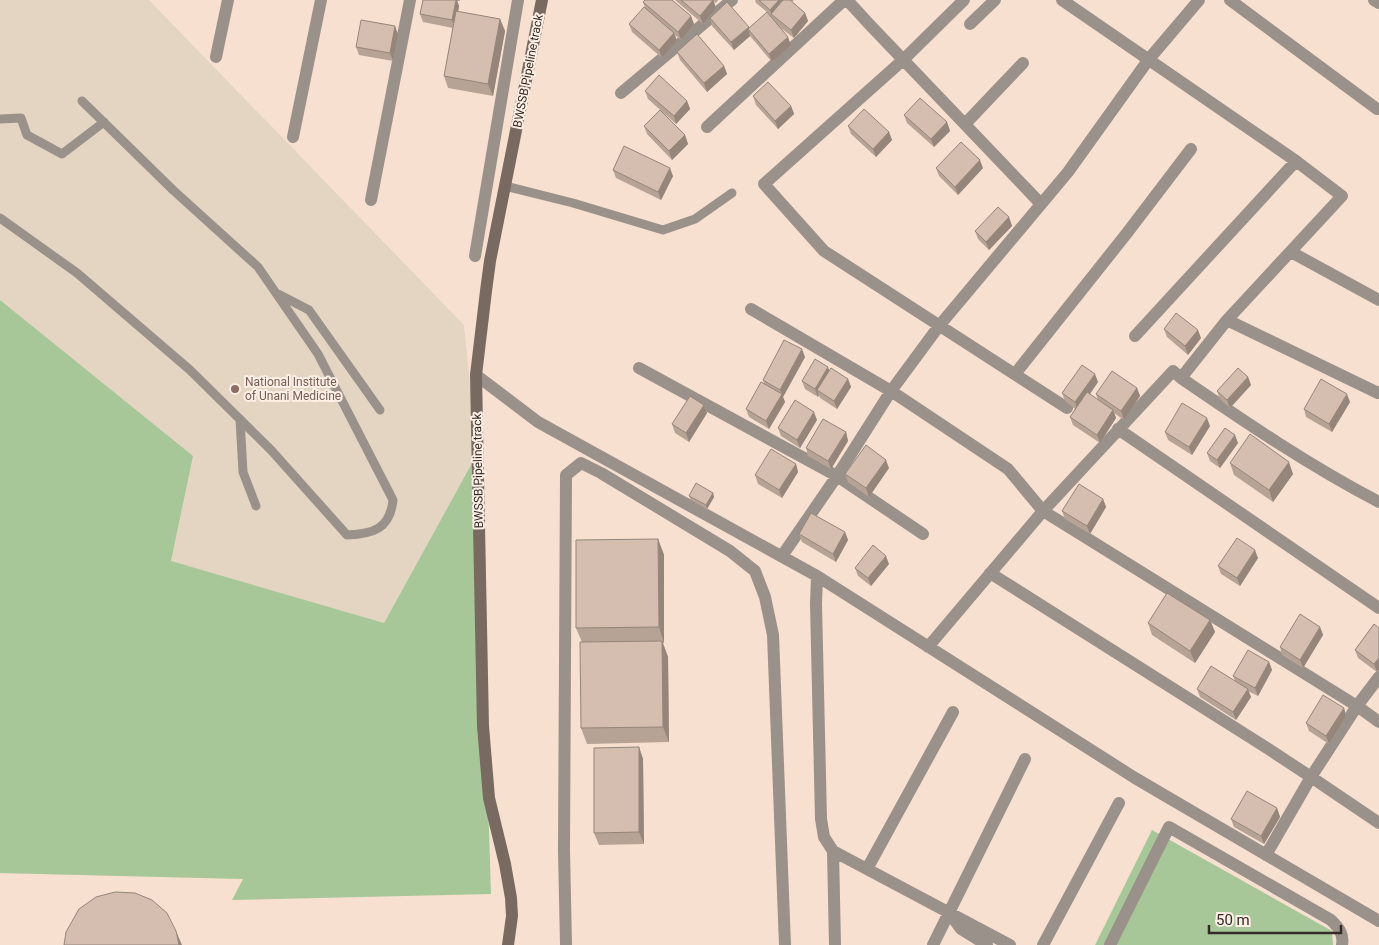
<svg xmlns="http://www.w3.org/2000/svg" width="1379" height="945" font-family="Roboto,sans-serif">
<rect width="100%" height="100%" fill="#f7e0d0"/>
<path fill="#e4d5c3" d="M0,0H149L464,325L477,454L243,879L0,873Z"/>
<path fill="#a8c799" d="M0,300L193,456L171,561L384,623L477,454L491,894L232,900L243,879L0,873Z
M1152,830L1332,931L1333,945H1095Z"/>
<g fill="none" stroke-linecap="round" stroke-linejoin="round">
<path stroke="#9b918b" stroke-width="9" d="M0,119L21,118L27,135L62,154L104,122
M505,186L573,203L663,230L695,219L732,193
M0,218L77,273L190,370L271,450L347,535C373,534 390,529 393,500L318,354L258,267L173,190L82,101
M278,294L309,310L380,410
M240,419L243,472L256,506"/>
<path stroke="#9b918b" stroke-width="12" d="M847,0L870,25L1041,204
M964,0L903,60L764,184L824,251L1067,408
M1230,0L1377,109
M1374,0L1379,3
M970,24L995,0
M216,57L228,0
M621,93L732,0
M965,124L1023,63
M707,127L844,0
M293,137L321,0
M371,200L410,0
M1291,252L1379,300
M475,256L518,0
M751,309L891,391L1008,469L1043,511L1357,706L1379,722
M1227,320L1378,393L1379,392
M1135,336L1296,161
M639,368L837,476L923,534
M1015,374L1127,233L1191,149
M476,375L538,422L817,576L1135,778L1379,921
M1181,378C1245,422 1310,466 1379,502
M1118,429L1379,608
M782,556L837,476L891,391L939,326L1068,172L1149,59L1199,0
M990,573L1267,748L1311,777L1357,706L1379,677
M817,576L816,604L821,819L824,837L833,851L835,945
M928,647L1043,511L1173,371L1181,378L1227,320L1342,196L1296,161L1062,0
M833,851L1010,945
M1266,855L1311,777L1379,823
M867,869L953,712
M952,917L961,929L987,945
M566,945L564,850L566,475L581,463L601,473L730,551L755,571L765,597L773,635L785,945
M933,945L1025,759
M1043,945L1119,803
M1110,945L1169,827L1331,920C1339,928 1344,934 1342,945"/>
<path stroke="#786961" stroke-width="12" d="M508,945L512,916L511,898L505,864L489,798L483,726L476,375L486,291L490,261L542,0"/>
</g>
<path fill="#b7a396" d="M423,0H460V1H457L459,6L458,12L500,19L505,31L493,96L448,88L444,76L453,28L423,22L420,14Z
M675,0H718L716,3L714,1L716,8L703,24Z
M755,0H794L792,2L805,13L808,21L794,38L778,26L791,45L772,62L750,36L734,50L712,26L710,18L749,28L767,12L756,3Z
M643,2L694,24L681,40L675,35L677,41L662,58L632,32L629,24L645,8Z
M398,34L393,61L359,55L356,47Z
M677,52L724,66L727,74L707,92L680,60Z
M645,91L687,101L690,109L676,124L648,99Z
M753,96L791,106L794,114L778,129L756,105Z
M904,115L947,122L950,131L934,147L907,123Z
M644,126L685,135L688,144L672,160L647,134Z
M848,126L889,132L892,140L876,157L851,134Z
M936,168H983L958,195L939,176Z
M613,170L673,176L661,200L616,178Z
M1009,217L1012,226L989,250L978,239L975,231Z
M1164,329L1201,338L1188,355L1167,337Z
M805,357L783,397L785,402L769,429L749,417L746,409L764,384L763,380Z
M829,370L848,379L851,387L837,409L820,398L819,395L818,397L805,389L802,381Z
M1248,377L1251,385L1230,408L1220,399L1217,391Z
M1098,382L1090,394L1098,400L1096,394L1137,388L1140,396L1124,420L1114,413L1116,418L1100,443L1073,425L1070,417L1075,409L1065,401L1062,393Z
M1350,402L1332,432L1306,417L1304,409Z
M704,405L707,413L689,442L675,433L672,424Z
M817,420L800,448L781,436L778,428Z
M1210,426L1192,455L1168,440L1165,432Z
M846,432L848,441L831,469L808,456L806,448Z
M1238,443L1220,468L1210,461L1207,453Z
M1230,463L1293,474L1273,502L1234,475Z
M796,464L798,472L782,498L758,484L755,475Z
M889,468L869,497L848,482L845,474Z
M713,493L714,497L707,509L691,500L689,496Z
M1103,499L1106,507L1090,534L1065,519L1062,511Z
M845,532L848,540L836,562L802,542L799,534Z
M658,539L664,555V643H663L668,657L669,742L587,744L581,728L582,642L576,628Z
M1258,558L1240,586L1221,574L1218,566Z
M889,564L871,586L858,576L855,568Z
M1210,620L1215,632L1195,663L1152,635L1148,623Z
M1374,624L1377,672L1358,658L1355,650Z
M1320,627L1323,635L1303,668L1282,655L1280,647Z
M1269,662L1272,670L1258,696L1248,691L1251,697L1236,720L1200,697L1197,689L1235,681L1233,676Z
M1344,708L1346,716L1329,744L1309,731L1306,723Z
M639,747L643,759L644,844L599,845L594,833Z
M1277,808L1280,817L1264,844L1234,827L1231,819Z"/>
<path fill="#95857a" d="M456,0H457L459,6L455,28L452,20Z
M713,0L716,8L703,24L700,16Z
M779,0H786L772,15L770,10Z
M805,13L808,21L794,38L791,30Z
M691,16L694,24L681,40L678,32Z
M500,19L505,31L493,96L488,84Z
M395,26L398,34L393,61L390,53Z
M749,27L750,32L748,29L750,36L734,50L731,42Z
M674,33L677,41L662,58L659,50Z
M788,37L791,45L772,62L769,54Z
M724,66L727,74L707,92L704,83Z
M687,101L690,109L676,124L674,116Z
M791,106L794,114L778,129L775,121Z
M947,122L950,131L934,147L931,139Z
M889,132L892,140L876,157L873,149Z
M685,135L688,144L672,160L669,151Z
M980,160L983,168L958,195L955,187Z
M670,168L673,176L661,200L658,192Z
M1009,217L1012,226L989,250L986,242Z
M1198,330L1201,338L1188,355L1185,346Z
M802,349L805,357L783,397L785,402L769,429L766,421L782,394L780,390Z
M828,367L831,375L817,390L819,395L818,397L815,389Z
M1095,374L1098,382L1078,411L1075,402Z
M1248,377L1251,385L1230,408L1227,400Z
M848,379L851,387L837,409L834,401Z
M1137,388L1140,396L1124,420L1121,411Z
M1347,394L1350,402L1332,432L1329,424Z
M704,405L707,413L689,442L686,433Z
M1113,410L1116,418L1100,443L1097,435Z
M814,412L817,420L800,448L797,440Z
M1207,418L1210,426L1192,455L1189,447Z
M846,432L848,441L831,469L828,461Z
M1235,435L1238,443L1220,468L1217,460Z
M886,460L889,468L869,497L866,488Z
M1289,462L1293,474L1273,502L1269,490Z
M796,464L798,472L782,498L779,490Z
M713,493L714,497L707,509L706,505Z
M1103,499L1106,507L1090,534L1087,526Z
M845,532L848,540L836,562L833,554Z
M658,539L664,555V643L659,627Z
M1255,550L1258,558L1240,586L1237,578Z
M886,556L889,564L871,586L868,578Z
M1210,620L1215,632L1195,663L1190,651Z
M1320,627L1323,635L1303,668L1300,660Z
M662,641L668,657L669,742L663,727Z
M1379,658V670L1377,672L1374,664Z
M1269,662L1272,670L1258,696L1255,688Z
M1248,689L1251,697L1236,720L1233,712Z
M1344,708L1346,716L1329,744L1326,736Z
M639,747L643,759L644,844L639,832Z
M1277,808L1280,817L1264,844L1261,836Z
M176,931L182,945H179Z"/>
<path fill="#d5beaf" stroke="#95857a" d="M423,0H456L452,20L420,14Z
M645,0H672L691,16L678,32L643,2Z
M681,0H713L700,16Z
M759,0H779L770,10Z
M783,0H790L805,13L791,30L771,14Z
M727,2L749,27L731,42L710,18Z
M644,7L674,33L659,50L629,24Z
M456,11L500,19L488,84L444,76Z
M767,12L788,37L769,54L748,29Z
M361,20L395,26L390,53L356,47Z
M697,34L724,66L704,83L677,52Z
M659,75L687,101L674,116L645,91Z
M768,82L791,106L775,121L753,96Z
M920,98L947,122L931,139L904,115Z
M864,109L889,132L873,149L848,126Z
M660,110L685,135L669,151L644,126Z
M961,142L980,160L955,187L936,168Z
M624,146L670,168L658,192L613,170Z
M998,207L1009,217L986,242L975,231Z
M1176,313L1198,330L1185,346L1164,329Z
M784,340L802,349L780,390L763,380Z
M815,359L828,367L815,389L802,381Z
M1082,365L1095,374L1075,402L1062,393Z
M831,368L848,379L834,401L817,390Z
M1238,368L1248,377L1227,400L1217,391Z
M1112,371L1137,388L1121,411L1096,394Z
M1321,379L1347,394L1329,424L1304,409Z
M761,382L782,394L766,421L746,409Z
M1087,392L1113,410L1097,435L1070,417Z
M690,396L704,405L686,433L672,424Z
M795,400L814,412L797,440L778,428Z
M1182,403L1207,418L1189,447L1165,432Z
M823,419L846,432L828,461L806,448Z
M1225,428L1235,435L1217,460L1207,453Z
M1250,434L1289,462L1269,490L1230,463Z
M866,445L886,460L866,488L845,474Z
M771,449L796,464L779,490L755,475Z
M696,483L713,493L706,505L689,496Z
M1079,484L1103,499L1087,526L1062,511Z
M811,513L845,532L833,554L799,534Z
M1237,538L1255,550L1237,578L1218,566Z
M658,539L659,627L576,628V540Z
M873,545L886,556L868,578L855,568Z
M1167,593L1210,620L1190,651L1148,623Z
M1300,614L1320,627L1300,660L1280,647Z
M1374,624L1379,628V658L1374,664L1355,650Z
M662,641L663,727L581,728L580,642Z
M1248,650L1269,662L1255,688L1233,676Z
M1211,666L1248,689L1233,712L1197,689Z
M1323,695L1344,708L1326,736L1306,723Z
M639,747V832L594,833V748Z
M1247,791L1277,808L1261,836L1231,819Z
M115,892L135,893L152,900L167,913L176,931L179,945H64L66,932L79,909L96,897Z"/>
<circle fill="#8d6e63" stroke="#fdefe5" stroke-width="2" cx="235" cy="389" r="5"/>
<g text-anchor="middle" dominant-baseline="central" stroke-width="4" stroke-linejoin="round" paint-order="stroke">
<g font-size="12" fill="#342b26" stroke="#fdefe5">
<text transform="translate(528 71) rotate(-79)">BWSSB Pipeline track</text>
<text transform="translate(478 471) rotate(-91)">BWSSB Pipeline track</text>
</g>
<g font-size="12" fill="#785e54" stroke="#fdefe5" text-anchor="start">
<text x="245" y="382">National Institute<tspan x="245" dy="14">of Unani Medicine</tspan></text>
</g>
</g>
<path d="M1209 925v8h132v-8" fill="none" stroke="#342b26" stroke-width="2.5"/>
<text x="1216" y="925" font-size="15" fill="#342b26" stroke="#fdefe5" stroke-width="4" paint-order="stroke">50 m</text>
</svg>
